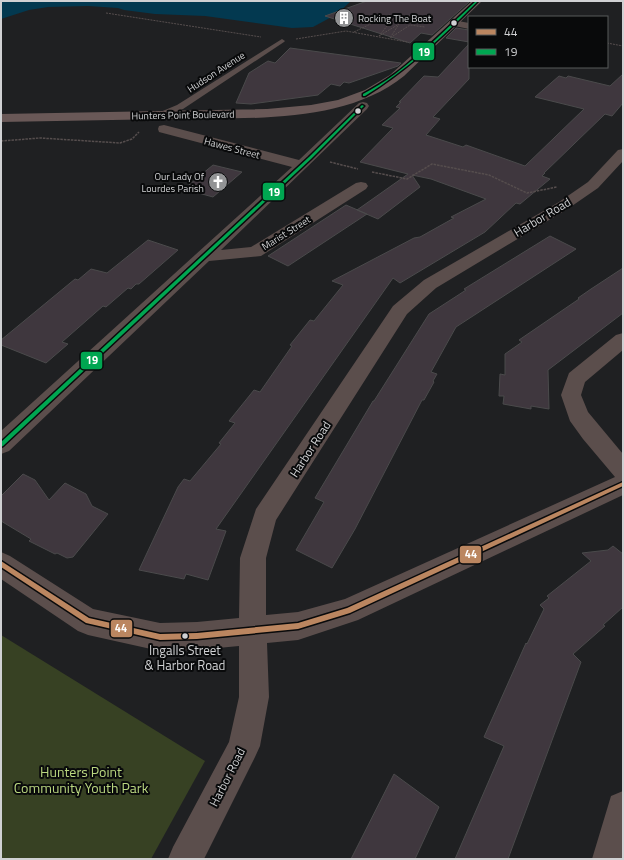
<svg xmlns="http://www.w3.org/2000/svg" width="624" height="860" font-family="'Titillium Web',sans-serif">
<rect width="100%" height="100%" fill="#1f2022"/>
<path fill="#374123" d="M1,635L205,761L151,859H1Z"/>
<path fill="#033950" d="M1,1H351L337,14L313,27L292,28L205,16L155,14L124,10L118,8L88,6L48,7L29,10L1,19Z"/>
<path fill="#3f373e" stroke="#4a4a4b" d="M367,1H469V2L432,35L421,33L410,43L325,16Z
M456,28L469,30V42L446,38Z
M469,44V79L433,117L440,119L426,135L463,147L466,145L525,166L584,109L535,97L559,76L566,78L568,76L610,86L623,74V103L612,116L605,114L544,173H545L542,176L550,179L520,204L516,203L485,232L400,283L393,278L216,529L226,531L208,580L186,574L184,579L139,570L178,487L184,479L190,481L221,444L219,443L235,423L229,421L254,390L260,392L292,346L290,345L310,320L314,321L343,285L332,281L414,238L420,237L454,218L451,217L486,199L431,179L412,175L420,187L378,219L357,210L408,174L360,162L393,128L382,125L400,108L396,107L401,102H399L424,76L438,77Z
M290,48L401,63L398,66L349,83L344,82L340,86L331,84L318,95L251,104L236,103L249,73L268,61L275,63Z
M213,165L242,172L213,197L184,189Z
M346,205L367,214L288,266L268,256Z
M550,236L576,249L456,327L431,372L437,374L433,381L434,382L424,400H422L355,529L332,568L296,550L324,502L315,498L373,401H374L429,314L466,290L464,289Z
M148,240L178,250L139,284H136L131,289L128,288L106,307L103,306L62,342L68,344L46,363L1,345V340L75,279L78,280L91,269L107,273Z
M623,268V313L548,370L549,409L531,406V409L503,404L504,396H499L500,374L505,375V354L522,342L519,340L579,299L578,298L591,289Z
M23,474L35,480L49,500L65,483L86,494L92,506L108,514L73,557L67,558L57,553L55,554L29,541L31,539L1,521V496Z
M613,546L623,554V607L603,625L605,626L573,654L581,662L508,859H455L504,746L484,737L526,643L527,644L544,609L540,605L549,598L547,596L591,561L582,553L608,550Z
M394,774L439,807L415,859H351Z"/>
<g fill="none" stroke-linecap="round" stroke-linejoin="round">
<path stroke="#564e4e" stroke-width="1" stroke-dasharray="2 1" stroke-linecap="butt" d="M106,13L261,37
M395,16L379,36L399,24L390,38L410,25L425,27
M354,32L389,15L430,23
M296,39L346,31L407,42
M607,43L623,46"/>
<path stroke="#564e4e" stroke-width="1.5" stroke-dasharray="2.5 1" stroke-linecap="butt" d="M1,141L40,138L120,143L132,139L139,132
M330,162L358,169
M372,172L407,179L432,164L489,175L527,193L557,187"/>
<path fill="#5b4e4c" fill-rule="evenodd" d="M282,39L285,41L284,42L183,109L157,117L153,115L177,105Z"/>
<path fill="#5b4e4c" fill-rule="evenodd" d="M453,20L469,23V29L450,25L448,23L450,21Z
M363,102L367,103L369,106L367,109L221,250L251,247L356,183L361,182L366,183L368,186L366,189L261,256L209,261L9,451L1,454V431L292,167L159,132L158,129L159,126L164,125L299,160L359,103Z
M623,149V161L598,188L569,208L436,288L407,314L276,520L266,558V615L298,612L345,599L615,477L583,439L570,421L561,395L569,373L616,335L623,333V350L585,382L581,395L588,412L623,454V495L358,620L298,640L267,643L269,697L260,746L255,757L204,859H168L173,847L229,742L239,697V646L197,650L160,651L88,635L78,631L1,579V552L10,556L93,609L160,623L197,622L239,618L240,558L256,509L393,306L424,280L559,202L588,182L618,150Z
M623,791V859H592L611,796Z"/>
<path fill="#695857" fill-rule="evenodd" d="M472,1H482L404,76C342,126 243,117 167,119C112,120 56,121 1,122V114L267,109L311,105L338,100L365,90L390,75Z"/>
<g stroke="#090a0b" stroke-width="3">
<path id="bus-1" d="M623,482V486L350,613L298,629L197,639L160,640L86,623L1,567V561L89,618L160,634L197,633L298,623L347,608Z"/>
</g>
<g stroke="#090a0b" stroke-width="3">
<path id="bus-2" d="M476,1H478C444,36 407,70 365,96H363V94C374,88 384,82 395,74C424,52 449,26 476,1Z
M362,105L364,106L311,159L3,446L1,447V442L309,157Z"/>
</g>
<use href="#bus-1" fill="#bb8660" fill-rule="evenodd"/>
<use href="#bus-2" fill="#00a651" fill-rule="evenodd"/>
</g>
<defs>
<g id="building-disc" transform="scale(1)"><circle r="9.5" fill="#929395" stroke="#090a0b"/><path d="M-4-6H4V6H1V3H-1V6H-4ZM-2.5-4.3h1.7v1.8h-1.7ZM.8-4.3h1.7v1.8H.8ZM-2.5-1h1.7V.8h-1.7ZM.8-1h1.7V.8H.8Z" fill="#fff"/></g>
<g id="church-disc" transform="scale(1)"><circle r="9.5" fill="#929395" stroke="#090a0b"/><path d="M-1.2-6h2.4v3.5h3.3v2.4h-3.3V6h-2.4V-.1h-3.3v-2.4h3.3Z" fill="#fff"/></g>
</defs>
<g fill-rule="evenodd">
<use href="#building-disc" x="344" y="18"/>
<use href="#church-disc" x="218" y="182"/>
</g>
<g fill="#d0d1d3" stroke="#090a0b" stroke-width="1.5">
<circle cx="454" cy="23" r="3.5"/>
<circle cx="358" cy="111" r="3.5"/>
<circle cx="185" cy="636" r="3.5"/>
</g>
<g text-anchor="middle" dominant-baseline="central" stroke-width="4" stroke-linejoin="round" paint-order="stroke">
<g font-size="10" fill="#d0d1d3" stroke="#090a0b" text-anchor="start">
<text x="358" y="18">Rocking The Boat</text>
<text x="204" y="176" text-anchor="end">Our Lady Of<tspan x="204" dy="12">Lourdes Parish</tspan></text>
</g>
<g font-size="10" fill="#d0d1d3" stroke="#090a0b">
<text transform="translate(216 72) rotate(-33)">Hudson Avenue</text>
<text transform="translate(183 115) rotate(-1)">Hunters Point Boulevard</text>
<text transform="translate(232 148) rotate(15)">Hawes Street</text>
<text transform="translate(286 233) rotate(-32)">Marist Street</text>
</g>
<g font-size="12" fill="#d0d1d3" stroke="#090a0b">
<text transform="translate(542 217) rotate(-31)">Harbor Road</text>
<text transform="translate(310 449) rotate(-57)">Harbor Road</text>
<text transform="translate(227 777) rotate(-63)">Harbor Road</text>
</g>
<g font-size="13" fill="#d0d1d3" stroke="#090a0b">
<text x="185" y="650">Ingalls Street<tspan x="185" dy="15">&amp; Harbor Road</tspan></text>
</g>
<g font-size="14" fill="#bad780" stroke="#090a0b">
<text x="81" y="771">Hunters Point<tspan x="81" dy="16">Community Youth Park</tspan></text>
</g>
</g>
<g stroke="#090a0b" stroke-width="1.5">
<rect x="412" y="42" width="23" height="19" rx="4" fill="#00a651"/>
<rect x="262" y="182" width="23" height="19" rx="4" fill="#00a651"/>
<rect x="80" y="351" width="23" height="19" rx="4" fill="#00a651"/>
<rect x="459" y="545" width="23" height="19" rx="4" fill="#bb8660"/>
<rect x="110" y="619" width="23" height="19" rx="4" fill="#bb8660"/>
</g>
<g font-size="11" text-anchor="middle" font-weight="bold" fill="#fff">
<text x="424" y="56">19</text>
<text x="274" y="196">19</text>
<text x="92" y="364">19</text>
<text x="471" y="558">44</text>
<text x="121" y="632">44</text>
</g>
<rect width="624" height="860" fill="none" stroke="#d0d1d3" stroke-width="4"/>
<rect x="468" y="16" width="140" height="52" fill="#090a0b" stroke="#595a5b"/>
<rect x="476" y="29" width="20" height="6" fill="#bb8660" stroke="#595a5b"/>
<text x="504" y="36" font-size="12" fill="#d0d1d3">44</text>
<rect x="476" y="49" width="20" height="6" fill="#00a651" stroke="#595a5b"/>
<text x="504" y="56" font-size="12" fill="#d0d1d3">19</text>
</svg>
